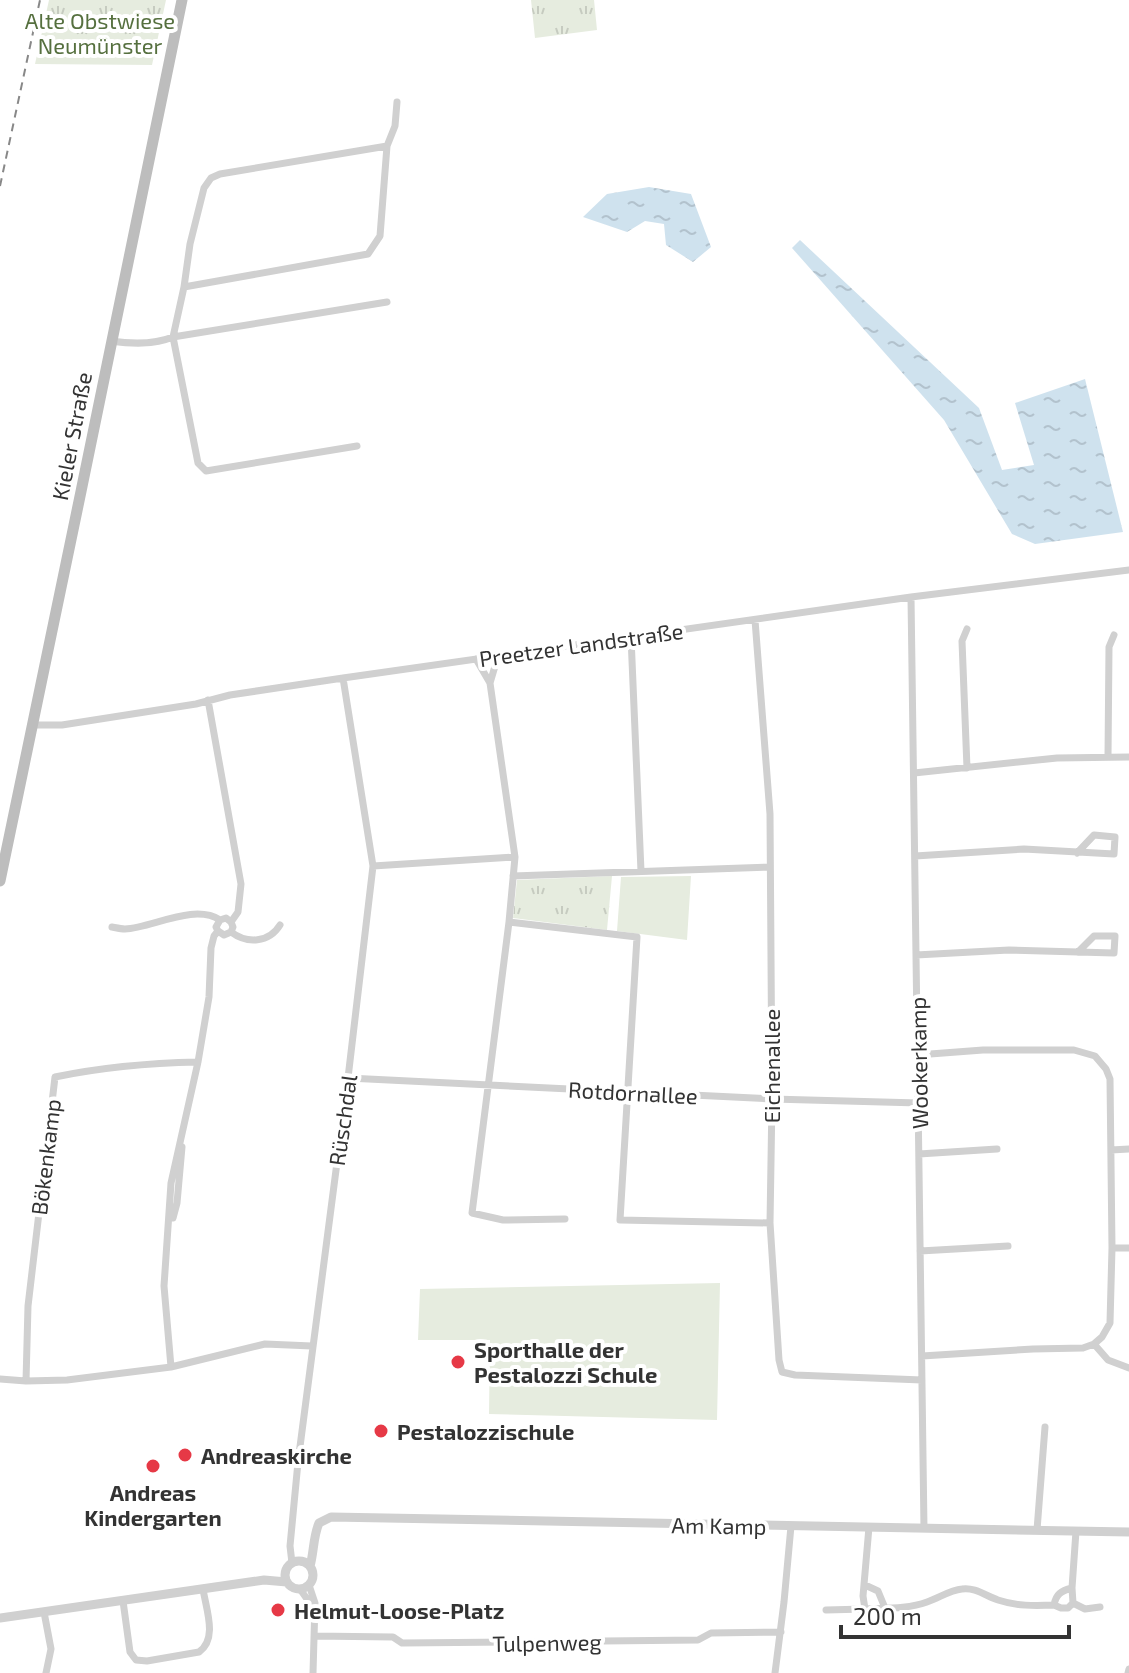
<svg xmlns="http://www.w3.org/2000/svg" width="1129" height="1673" font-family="'Exo 2',sans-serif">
<defs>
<pattern id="park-tufts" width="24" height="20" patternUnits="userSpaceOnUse" patternTransform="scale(2)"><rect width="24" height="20" fill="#e6ecdf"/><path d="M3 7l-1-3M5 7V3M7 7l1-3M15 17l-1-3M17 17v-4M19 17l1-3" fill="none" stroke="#c6cbc0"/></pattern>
<pattern id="water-ripples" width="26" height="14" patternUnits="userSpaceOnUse" patternTransform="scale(2)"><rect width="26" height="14" fill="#cfe2ee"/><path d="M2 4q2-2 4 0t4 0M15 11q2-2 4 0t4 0" fill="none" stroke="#b2c2cd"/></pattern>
</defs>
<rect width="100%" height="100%" fill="#fff"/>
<path fill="url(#park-tufts)" d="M49,0H166L152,65L35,64Z
M531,0H594L597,30L535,38Z
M612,876L607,930L513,918L517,880Z"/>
<path fill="#e6ecdf" d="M691,876L687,940L617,931L621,877Z
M720,1283L717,1420L489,1414L490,1340H418L420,1289Z"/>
<path fill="url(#water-ripples)" d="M649,187L691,194L711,247L693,262L666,245L664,224L645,221L627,232L583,217L607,194Z
M800,240L979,408L1002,470L1034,465L1015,403L1085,379L1123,532L1035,544L1012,534L944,420L792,248Z"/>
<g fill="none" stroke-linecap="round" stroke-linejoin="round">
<path stroke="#d0d0d0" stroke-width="7" d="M184,287L368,254L380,236L387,146L395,126L397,102
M111,341C132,344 153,345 173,337L387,302
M357,446L206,471L198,463L173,337L184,287L190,244L204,188L211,178L220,174L387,146
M911,597L924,1528
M755,620L770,814L772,1099L770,1223L779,1360L782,1372L795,1375L922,1380
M631,637L641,871
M476,659L490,683L515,857L509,922L472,1213L503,1220L565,1219
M490,683L498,656
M208,700L241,884L238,912L231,922L233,927L231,932
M34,725H62L196,704L230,695L343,678L911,597L1129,570
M1108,756L1109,647L1114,635
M967,768L962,641L967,629
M914,773L1057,758L1129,757
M915,856L1024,849L1114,854L1115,837L1094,835L1077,853
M373,866L515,857
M513,876L770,867
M509,922L637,937L620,1220L770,1223
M112,927C117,928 121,929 125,929C152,928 194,903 220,920L226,918L231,922
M218,931L224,935L231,932C247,944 269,943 280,925
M916,955L1009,950L1114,953L1115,936H1094L1078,952
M917,1055L983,1050H1074L1095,1056L1106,1069L1110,1079L1112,1248L1110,1323L1102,1337L1094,1344L1083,1348L1033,1349L922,1356
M348,1078L772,1099L919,1103
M1111,1150L1129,1149
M919,1154L997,1149
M173,1218L177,1203L182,1147
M1112,1248H1129
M920,1251L1008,1246
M1094,1344L1108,1360L1129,1368
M171,1367L164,1286L171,1183L198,1062L209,997L211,948L214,936L218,931L216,927L220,920
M0,1379L26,1381L67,1380L171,1367L265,1344L312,1346
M26,1381L28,1306L55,1077C103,1067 149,1063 198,1062
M869,1527L863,1596L865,1609C885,1608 908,1609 927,1602C939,1598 950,1590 962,1589C975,1587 986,1596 998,1600C1016,1606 1034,1606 1054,1605C1056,1594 1061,1591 1072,1588L1076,1531
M1037,1530L1045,1427
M292,1563L290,1546L298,1462L348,1078L373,866L343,678
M309,1585L315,1603L313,1673
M865,1585L878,1591L885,1608
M300,1589L314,1609
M123,1601L130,1652L136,1660L147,1661L199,1652C218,1639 206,1609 203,1589
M1073,1603L1085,1609L1100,1607
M1054,1605L1061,1608H1068L1073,1603L1072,1588
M826,1610L865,1609
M44,1612L51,1649L46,1673
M314,1636L393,1637L402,1643L698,1640L711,1633L781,1632
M775,1673L784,1602L791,1526
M1128,1673L1129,1669"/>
<path stroke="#d0d0d0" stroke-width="9" d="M285 1575a14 14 0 1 1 28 0a14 14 0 1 1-28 0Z
M310,1566C314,1552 313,1537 319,1523L331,1517L1129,1532
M0,1618L264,1580L287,1582"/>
<path stroke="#bdbdbd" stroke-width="11" d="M0,881C63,588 120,293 182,0"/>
<path stroke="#888" stroke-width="2" stroke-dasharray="8 6" stroke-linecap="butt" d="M0,186L40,0"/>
</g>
<g fill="#e63946" stroke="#fff" stroke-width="3">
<circle cx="458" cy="1362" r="8"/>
<circle cx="381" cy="1431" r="8"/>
<circle cx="185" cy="1455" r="8"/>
<circle cx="153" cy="1466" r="8"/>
<circle cx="278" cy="1610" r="8"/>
</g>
<g text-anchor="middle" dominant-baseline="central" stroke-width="8" stroke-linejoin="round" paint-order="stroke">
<g font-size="22" fill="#56703f" stroke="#fff">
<text x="100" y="20">Alte Obstwiese<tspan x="100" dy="25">Neumünster</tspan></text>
</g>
<g font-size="22" fill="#333" stroke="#fff">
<text transform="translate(71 436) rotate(-79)">Kieler Straße</text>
<text transform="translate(581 644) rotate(-8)">Preetzer Landstraße</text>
<text transform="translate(918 1063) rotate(-91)">Wookerkamp</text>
<text transform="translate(771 1066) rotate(-90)">Eichenallee</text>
<text transform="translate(633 1092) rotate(3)">Rotdornallee</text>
<text transform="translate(342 1120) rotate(-82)">Rüschdal</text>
<text transform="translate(45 1157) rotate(-83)">Bökenkamp</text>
<text transform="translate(719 1525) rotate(1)">Am Kamp</text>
<text transform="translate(547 1642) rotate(-1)">Tulpenweg</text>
</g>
<g font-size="22" font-weight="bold" fill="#333" stroke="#fff" text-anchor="start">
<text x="474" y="1349">Sporthalle der<tspan x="474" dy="25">Pestalozzi Schule</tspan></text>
<text x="397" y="1431">Pestalozzischule</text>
<text x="201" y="1455">Andreaskirche</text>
<text x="153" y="1492" text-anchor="middle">Andreas<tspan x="153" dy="25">Kindergarten</tspan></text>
<text x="294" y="1610">Helmut-Loose-Platz</text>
</g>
</g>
<path d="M841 1625v12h228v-12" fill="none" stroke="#333333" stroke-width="4"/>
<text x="853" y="1625" font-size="24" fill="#333333" stroke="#ffffff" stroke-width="6" paint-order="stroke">200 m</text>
</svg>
